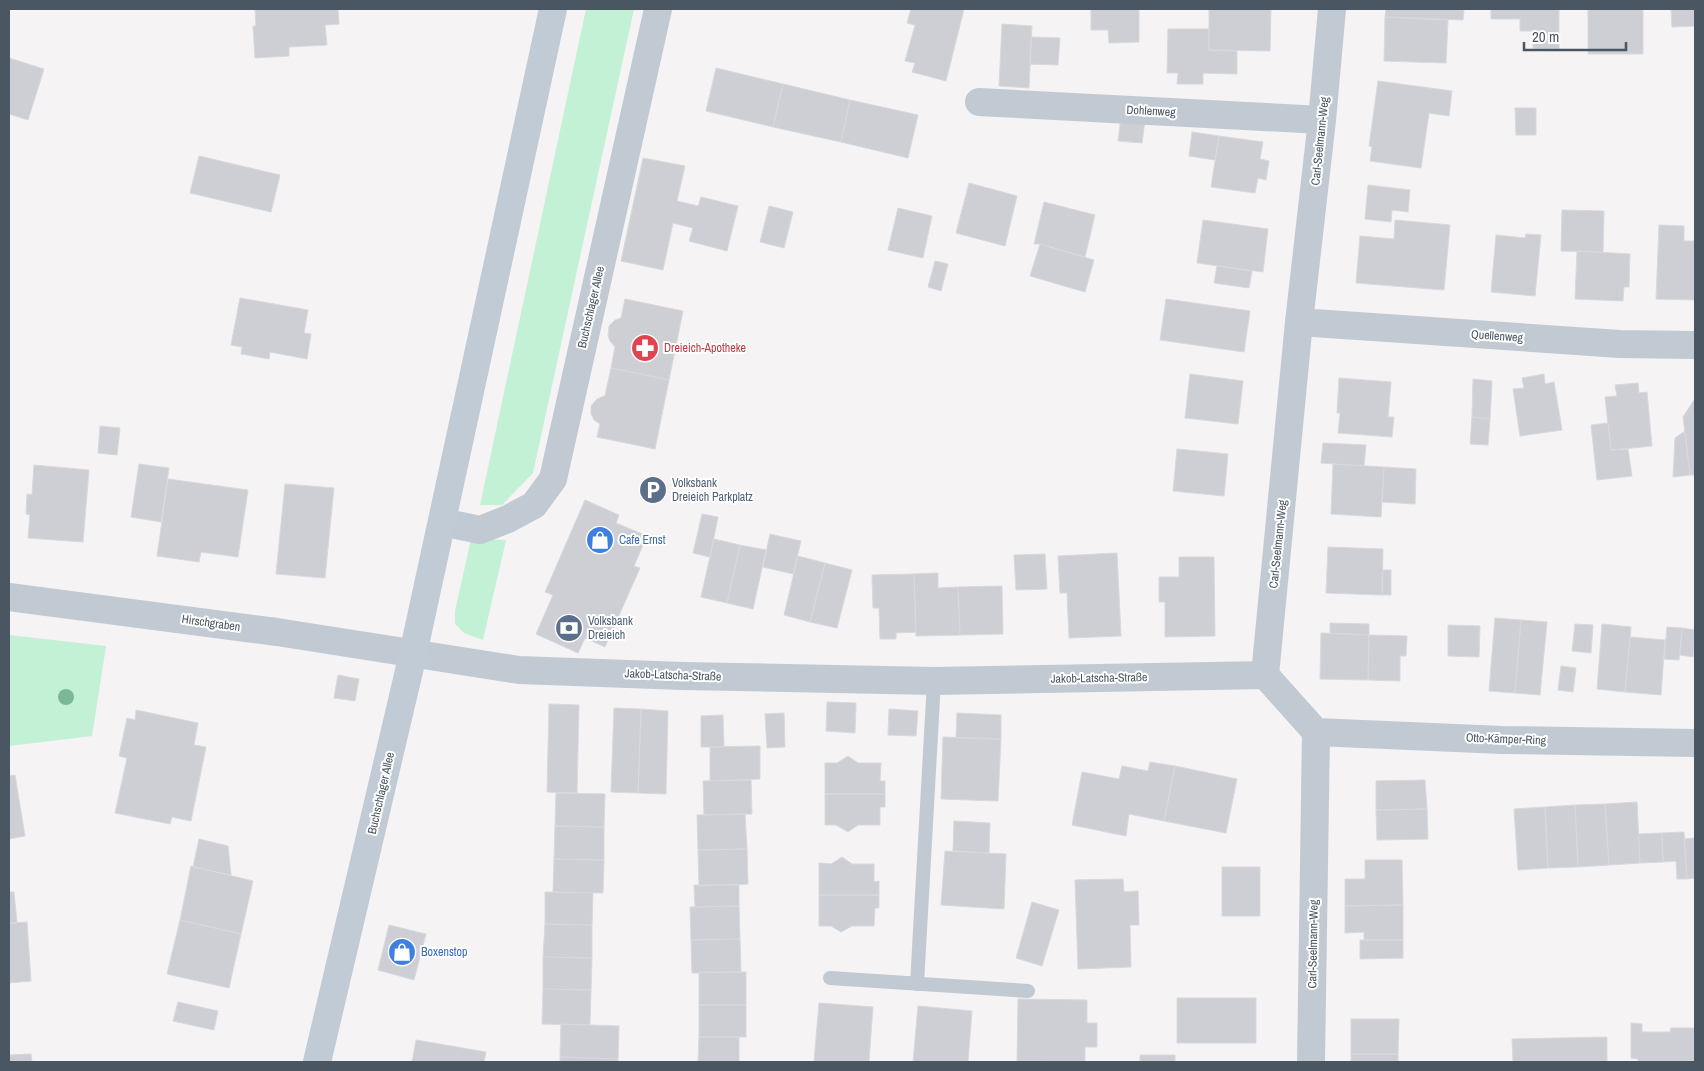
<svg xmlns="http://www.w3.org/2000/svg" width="1704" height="1071" font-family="'Archivo Narrow',sans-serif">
<rect width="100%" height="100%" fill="#f5f3f3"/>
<path fill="#c3f1d5" d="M586,9H634L533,473L502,505H480Z
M471,539L506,540L483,640L464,633L455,624V611Z
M9,635L106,646L92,736L9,746Z"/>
<path fill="#cdcfd5" stroke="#d7d9de" d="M255,9H338L339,24L325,25L327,45L289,47V56L255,58L253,26H256Z
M911,9H964L946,81L912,72L915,63L905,61L915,25L907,23Z
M1091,9H1139V42L1109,43L1108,30H1091Z
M1209,9H1271L1270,51L1209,50Z
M1386,9H1464L1463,20L1385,17Z
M1491,9H1559V49L1533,48V31H1520V19H1491Z
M1588,9H1643V54H1588Z
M1671,9H1695V26L1672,27Z
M1385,17L1448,20L1446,63L1384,61Z
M1002,24L1032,26L1029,88L999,86Z
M1168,29H1209V50L1237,51V74L1203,73V84H1177L1178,73H1167Z
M1031,37L1060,38L1058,65L1030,64Z
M9,58L44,69L28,120L9,114Z
M716,68L783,84L773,127L706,111Z
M1378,81L1452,91L1449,116L1429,113L1421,168L1370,161L1372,147L1369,146Z
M783,84L850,100L841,142L773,127Z
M850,100L918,115L908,158L841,142Z
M1515,108H1536V135H1516Z
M1121,117L1145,120L1142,143L1118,141Z
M1192,132L1219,136L1215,160L1189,156Z
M1219,136L1263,142L1260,159L1269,161L1266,180L1258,178L1255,193L1211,187Z
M199,156L280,175L271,212L190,193Z
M643,158L685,166L677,201L698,206L701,197L738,206L727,251L689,241L693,228L673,223L663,270L621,261Z
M969,183L1017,196L1005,246L956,233Z
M1368,185L1410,190L1408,212L1392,210L1391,222L1365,219Z
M1044,202L1095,215L1085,257L1040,244H1034Z
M769,206L793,212L784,248L760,242Z
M898,208L932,216L923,258L888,250Z
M1562,210L1604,211L1603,252L1561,251Z
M1203,220L1268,229L1263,272L1197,263Z
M1395,220L1450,225L1444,290L1356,283L1360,236L1394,239Z
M1659,225L1684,226V241H1695V300L1656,299Z
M1526,234L1541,235L1535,296L1491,292L1496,235L1525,238Z
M1040,244L1094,260L1085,292L1030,276Z
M1577,251L1630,254L1629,287H1624L1623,301L1575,299Z
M935,261L948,264L941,291L928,287Z
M1217,266L1252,271L1249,288L1214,283Z
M240,298L308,310L304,333L311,334L307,359L270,352L269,359L241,354L242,347L231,345Z
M625,299L683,311L669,380L611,368L615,347L610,341L608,336L609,326L615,320L621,318Z
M1166,299L1250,311L1244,352L1160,340Z
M611,368L669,380L655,449L597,437L600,424L594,420L591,414V406L597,399L605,396Z
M1190,374L1243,381L1238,424L1185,418Z
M1544,374L1545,384L1554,382L1562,430L1520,436L1513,389L1524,388L1522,378Z
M1339,378L1391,382L1388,417H1394L1392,437L1338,433L1340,413H1337Z
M1473,379L1492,381L1490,419L1472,417Z
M1638,383L1639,393L1647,392L1652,446L1611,450L1605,397L1617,396L1615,385Z
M1694,400H1695V475H1690L1683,417Z
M1472,417L1490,419L1488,445L1470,444Z
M1608,423L1611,450L1628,449L1632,476L1597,480L1591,425Z
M100,426L120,428L117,455L98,453Z
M1685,431L1690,475L1673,477L1675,438Z
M1323,443L1366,445L1364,466L1321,463Z
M1177,449L1228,454L1224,496L1173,491Z
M139,464L169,468L161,522L131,517Z
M1333,464L1384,467L1381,517L1331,514Z
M34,465L89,470L83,542L28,538L30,515L26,514L27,494L32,495Z
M1384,467L1416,469L1415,504L1382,502Z
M168,479L248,490L238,557L201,552L199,562L157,556Z
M285,484L334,488L325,578L276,574Z
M585,500L619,515L616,523L647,536L634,566L640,568L605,647L585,638L578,653L536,634L553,595L545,592Z
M702,514L718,517L710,557L693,553Z
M770,534L801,541L793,574L763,567Z
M714,539L740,545L727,603L701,597Z
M740,545L766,550L753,609L727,603Z
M1328,547L1383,549L1382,595L1326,593Z
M1117,553L1121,636L1069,638L1067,593H1060L1058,556Z
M1045,554L1047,589L1016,590L1014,555Z
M798,556L825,563L810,622L784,615Z
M1179,557H1214L1215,636L1165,637V602H1159V577H1179Z
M825,563L852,570L837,628L810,622Z
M1383,570H1391V595H1382Z
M938,573V588L958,587L960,635L916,636L914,574Z
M914,574L916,632L896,633V639H880L879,608H873L872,575Z
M1002,586L1003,634L960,635L958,587Z
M1495,618L1521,620L1515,693L1489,691Z
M1521,620L1547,622L1540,695L1515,693Z
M1330,623L1369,624V635L1330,633Z
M1575,624L1593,625L1591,653L1572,651Z
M1602,624L1631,627L1625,692L1597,689Z
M1448,625L1480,626L1479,657L1448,656Z
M1667,627L1682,628L1679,660L1664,659Z
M1682,628L1695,630L1693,657L1680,655Z
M1321,633L1369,635L1368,680L1320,679Z
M1369,635L1407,636L1406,656H1400V681L1368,680Z
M1630,637L1665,640L1661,695L1625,692Z
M1561,666L1576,668L1573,692L1558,690Z
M338,675L359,679L355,701L334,698Z
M827,702L856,703L855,733L826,731Z
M549,704L579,705L577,793L547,792Z
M614,708L641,709L638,793L611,792Z
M641,709L668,711L666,794L638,793Z
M889,709L918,711L916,736L888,735Z
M136,710L198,723L194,745L206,747L191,821L172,817L170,824L115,813L127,758L119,756L127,718L135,720Z
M784,713L785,747L767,748L765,714Z
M957,713L1001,715V739L956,738Z
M723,715L724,747H701V716Z
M943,737L1001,739L998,801L941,799Z
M760,746V779L710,781V747Z
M848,756L858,763H881L880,781H885V794H825V763H837Z
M1150,762L1175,766L1164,821L1129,814L1126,836L1072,825L1082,772L1119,779L1122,766L1148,771Z
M1175,766L1237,779L1226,833L1164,821Z
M15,775L25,836L9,839V776Z
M751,780L752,814L704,815L703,781Z
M1425,780L1427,809L1376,810V781Z
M556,793L605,794L604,827L555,826Z
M825,794H885V807H880V825H858L848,832L836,825H825Z
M1637,802L1640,863L1609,865L1605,804Z
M1605,804L1609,865L1578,867L1575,805Z
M1575,805L1578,867L1548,868L1545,807Z
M1545,807L1548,868L1518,870L1514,809Z
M1427,809L1428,839L1377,840L1376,810Z
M745,814L747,849L698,850L697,815Z
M954,821L990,823L989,853L953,851Z
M555,826L604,827V860L554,859Z
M1684,832L1687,879H1677L1676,861L1663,862L1662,833Z
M1662,833L1663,862L1640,863L1638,834Z
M1695,838V878L1687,879L1684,839Z
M199,839L228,846L231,875L193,867Z
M747,849L748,884L699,886L698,850Z
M945,851L1006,854L1004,909L941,905Z
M842,857L852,864H874V882L879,881V895H819V863L831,864Z
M554,859L604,860L603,893L553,892Z
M1365,860H1402L1403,905L1345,906V879H1365Z
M191,866L253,881L241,934L180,920Z
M1222,867H1260V916H1222Z
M1123,879L1124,892L1138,891L1139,925H1130L1131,967L1078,969L1075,880Z
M694,885H739V906L695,907Z
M9,892H14L17,923H9Z
M545,892L593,893L592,925L545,924Z
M819,895H879V908H875L874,926H852L841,932L831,926H819Z
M1032,902L1059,910L1042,966L1016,958Z
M1403,905V940H1364V932L1345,933V906Z
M739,906L740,939L691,940L690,907Z
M180,920L241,934L229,988L167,974Z
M27,922L31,981L9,983V923Z
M545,924L592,925V958L543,957Z
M389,925L426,934L414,980L378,970Z
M740,939L741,972L692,973L691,940Z
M1360,940H1403V958L1360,959Z
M543,957L592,958L591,990L543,989Z
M699,972H746V1005H699Z
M543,989L591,990L590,1025L542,1024Z
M1177,998H1256V1043H1177Z
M1018,999L1087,1000V1023H1097V1047H1085V1062L1017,1061Z
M178,1002L218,1011L214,1030L173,1021Z
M819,1003L873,1007L869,1062H814Z
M699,1005H746V1037H699Z
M918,1006L972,1011L968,1062H913Z
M1351,1019H1399L1398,1054H1351Z
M1631,1023L1642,1024V1032H1670L1671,1028H1695V1062H1638V1059L1631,1058Z
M561,1024L619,1026L618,1059L560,1057Z
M699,1037H739V1062H698Z
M1607,1037V1062H1513L1512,1039Z
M416,1040L486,1052L484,1062H412Z
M31,1054L32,1062H9V1055Z
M1351,1054H1398V1062H1351Z
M1140,1055H1175V1062H1140Z
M560,1057L618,1059V1062H560Z"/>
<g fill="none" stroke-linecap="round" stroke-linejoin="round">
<path stroke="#c1cad2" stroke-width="14" d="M830,978L1028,991
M917,984L934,681"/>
<path stroke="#c1cad2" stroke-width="28" d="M979,102L1322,120
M1299,322L1620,344L1695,345
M442,522L480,530L508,519L534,505L553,479L658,9
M9,597L277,632L519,670L683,676L934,681L1265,675
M1316,732L1502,740L1695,743
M1311,1062L1316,732L1265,675L1299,322L1322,120L1332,9"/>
<path stroke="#c1cbd6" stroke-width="28" d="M317,1062L413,654L553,9"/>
</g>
<circle fill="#7bb799" cx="66" cy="697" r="8"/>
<defs>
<g id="pharmacy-disc" transform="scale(1.4375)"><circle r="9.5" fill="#e0444e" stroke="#fff"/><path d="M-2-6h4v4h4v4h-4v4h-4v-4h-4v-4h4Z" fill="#fff"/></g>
<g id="parking-disc" transform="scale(1.4375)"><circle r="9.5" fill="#5c6f8a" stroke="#fff"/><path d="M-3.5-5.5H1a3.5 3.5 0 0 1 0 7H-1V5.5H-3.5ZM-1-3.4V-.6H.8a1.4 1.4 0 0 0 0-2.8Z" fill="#fff"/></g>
<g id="shop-disc" transform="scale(1.4375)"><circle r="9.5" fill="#3f7fe0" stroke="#fff"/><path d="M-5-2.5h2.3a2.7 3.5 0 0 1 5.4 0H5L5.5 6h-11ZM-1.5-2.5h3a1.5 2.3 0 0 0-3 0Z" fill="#fff"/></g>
<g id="bank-disc" transform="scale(1.4375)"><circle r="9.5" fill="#5c6f8a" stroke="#fff"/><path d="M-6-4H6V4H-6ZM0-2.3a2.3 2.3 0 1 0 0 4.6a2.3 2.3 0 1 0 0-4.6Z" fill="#fff"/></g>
</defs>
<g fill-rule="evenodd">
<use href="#pharmacy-disc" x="645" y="348"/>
<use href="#parking-disc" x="653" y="490"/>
<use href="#shop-disc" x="600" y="540"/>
<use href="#bank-disc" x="569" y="628"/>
<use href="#shop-disc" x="402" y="952"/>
</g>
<g text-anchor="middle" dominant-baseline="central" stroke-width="4" stroke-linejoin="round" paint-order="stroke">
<g font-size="12" fill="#4a5661" stroke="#fff">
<text transform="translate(1151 111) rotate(3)">Dohlenweg</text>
<text transform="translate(1320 141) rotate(-84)">Carl-Seelmann-Weg</text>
<text transform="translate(591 307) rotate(-77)">Buchschlager Allee</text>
<text transform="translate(1497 336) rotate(4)">Quellenweg</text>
<text transform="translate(1278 544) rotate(-84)">Carl-Seelmann-Weg</text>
<text transform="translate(211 623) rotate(8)">Hirschgraben</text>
<text transform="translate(673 675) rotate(2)">Jakob-Latscha-Straße</text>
<text transform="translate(1099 678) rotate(-1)">Jakob-Latscha-Straße</text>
<text transform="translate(1506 739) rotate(2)">Otto-Kämper-Ring</text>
<text transform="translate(381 793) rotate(-77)">Buchschlager Allee</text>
<text transform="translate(1313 944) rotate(-89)">Carl-Seelmann-Weg</text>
</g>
<g font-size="12" fill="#be3a42" stroke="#fff" text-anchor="start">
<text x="664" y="348">Dreieich-Apotheke</text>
</g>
<g font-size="12" fill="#4e5e75" stroke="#fff" text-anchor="start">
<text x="672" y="483">Volksbank<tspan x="672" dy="14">Dreieich Parkplatz</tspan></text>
<text x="588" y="621">Volksbank<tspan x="588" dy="14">Dreieich</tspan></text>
</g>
<g font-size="12" fill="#366cbe" stroke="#fff" text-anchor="start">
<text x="619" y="540">Cafe Ernst</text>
<text x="421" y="952">Boxenstop</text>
</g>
</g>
<rect width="1704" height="1071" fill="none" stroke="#4a5661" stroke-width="20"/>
<path d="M1524 42v8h102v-8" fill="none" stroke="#4a5661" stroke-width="2.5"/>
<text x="1532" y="42" font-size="15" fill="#4a5661" stroke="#ffffff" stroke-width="4" paint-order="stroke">20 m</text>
</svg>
